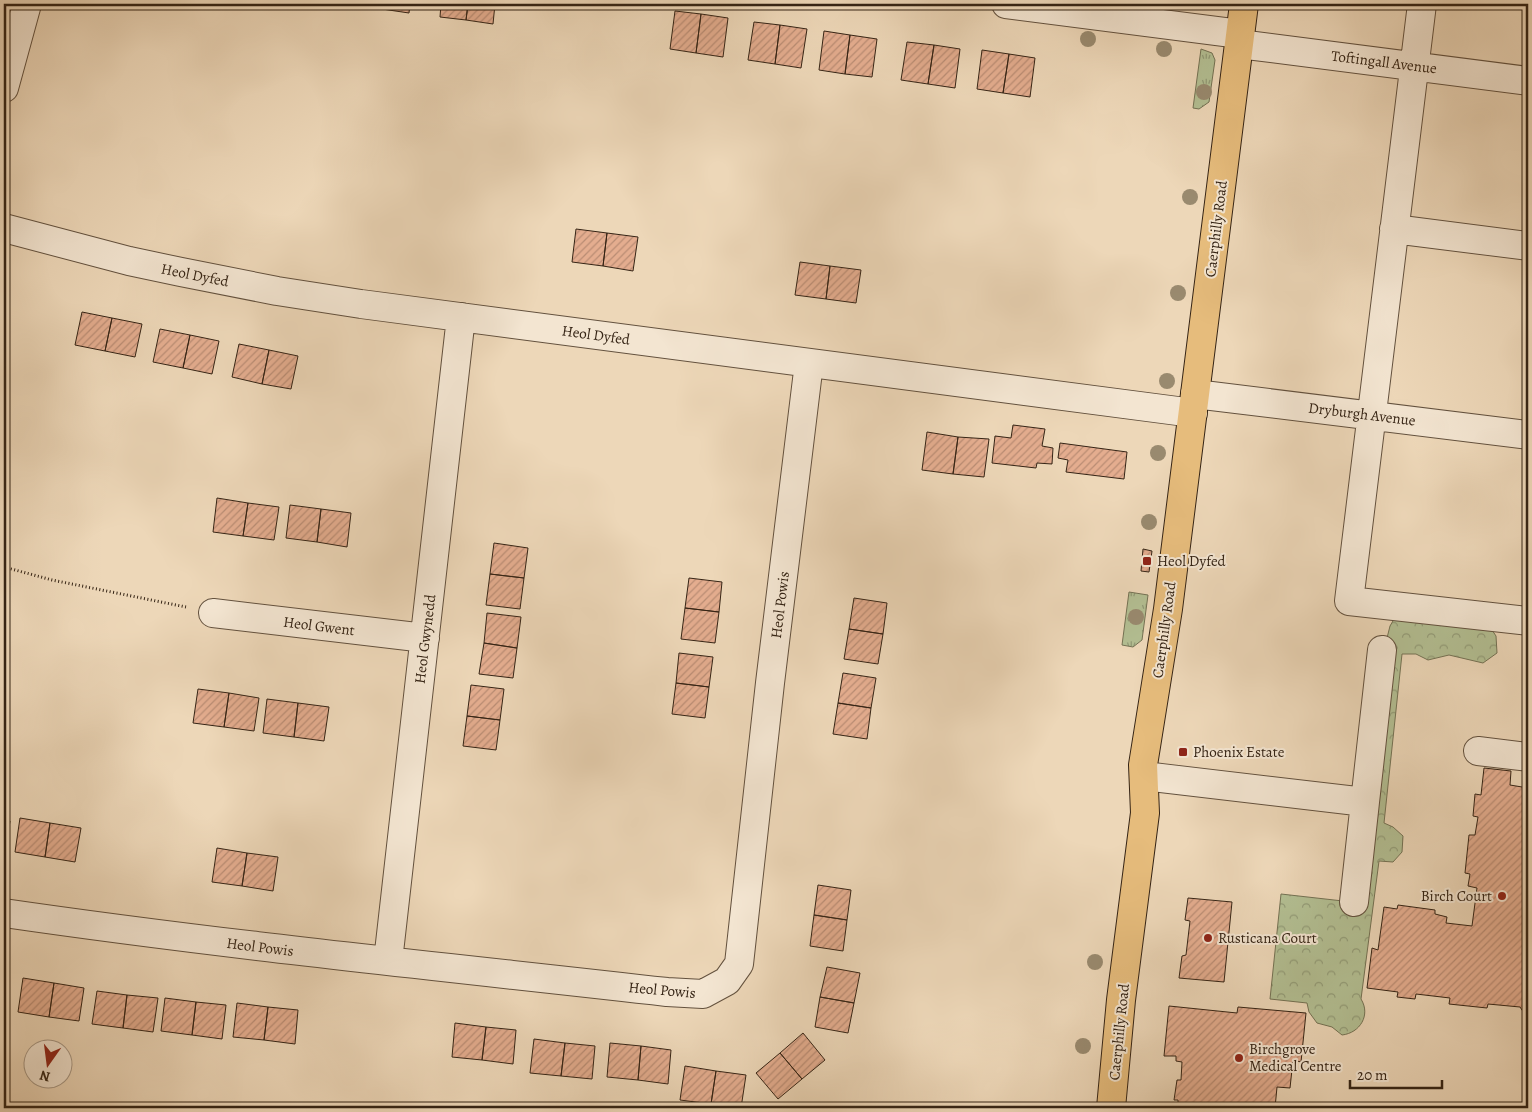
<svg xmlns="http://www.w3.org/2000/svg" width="1532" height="1112" font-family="Alegreya,serif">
<defs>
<pattern id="grass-tufts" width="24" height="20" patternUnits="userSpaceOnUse" patternTransform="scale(1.25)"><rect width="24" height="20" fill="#b3bf93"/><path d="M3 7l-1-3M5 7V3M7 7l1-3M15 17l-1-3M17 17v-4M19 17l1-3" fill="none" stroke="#929b77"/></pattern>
<pattern id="forest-crowns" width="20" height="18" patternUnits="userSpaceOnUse" patternTransform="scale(1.25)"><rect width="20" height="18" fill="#b3bf93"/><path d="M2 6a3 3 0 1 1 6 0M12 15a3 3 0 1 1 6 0" fill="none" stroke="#929b77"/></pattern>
<pattern id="building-hatch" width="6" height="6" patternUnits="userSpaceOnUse" patternTransform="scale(1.25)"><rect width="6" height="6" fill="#e4ad8f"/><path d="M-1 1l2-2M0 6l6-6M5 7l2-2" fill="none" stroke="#ba8d74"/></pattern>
</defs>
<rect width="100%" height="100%" fill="#edd7b8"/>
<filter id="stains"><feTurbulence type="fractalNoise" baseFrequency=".004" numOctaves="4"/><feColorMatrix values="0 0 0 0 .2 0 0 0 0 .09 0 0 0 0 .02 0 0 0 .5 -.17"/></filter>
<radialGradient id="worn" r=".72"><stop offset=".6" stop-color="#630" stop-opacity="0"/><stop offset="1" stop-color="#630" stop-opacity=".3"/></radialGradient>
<path fill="url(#grass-tufts)" stroke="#747254" d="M1201,49L1212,53L1215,60L1209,102L1199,109L1193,108Z
M1129,592L1148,595L1142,640L1133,647L1122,645Z"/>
<path fill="url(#forest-crowns)" stroke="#747254" d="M1397,614L1488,624L1496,636L1497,653L1483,663L1449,655L1428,660L1416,654H1402L1384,823L1393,827L1403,836L1402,852L1393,862L1379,861L1361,999C1371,1015 1360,1033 1342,1035L1332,1027L1317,1023L1309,1012L1307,1003L1270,999L1281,894L1343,901L1386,642L1390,626Z"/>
<path fill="url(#building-hatch)" stroke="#352415" d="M356,4H383L382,9L356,5Z
M383,4H410L409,13L382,9Z
M441,4H468L466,20L440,17Z
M468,4H495L493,24L466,20Z
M675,11L701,14L696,53L670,49Z
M701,14L728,18L723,57L696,53Z
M754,22L780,25L775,64L748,60Z
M780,25L807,29L801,68L775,64Z
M824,31L850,35L845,74L819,70Z
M850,35L877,39L872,77L845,74Z
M907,42L934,45L928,84L901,80Z
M934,45L960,49L955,88L928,84Z
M982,50L1009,54L1003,93L977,89Z
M1009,54L1035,58L1030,97L1003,93Z
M576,229L607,233L603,266L572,262Z
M607,233L638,237L633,271L603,266Z
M800,262L830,266L826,299L795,295Z
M830,266L861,270L856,303L826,299Z
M82,312L112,318L105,351L75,345Z
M112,318L142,324L135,357L105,351Z
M160,329L190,335L183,368L153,362Z
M190,335L219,341L212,374L183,368Z
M239,344L269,350L262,384L232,377Z
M269,350L298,356L291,389L262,384Z
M1013,425L1045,429L1042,446L1053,448L1052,464L1037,463L1036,468L992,463L995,436L1011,438Z
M927,432L958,437L953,474L922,470Z
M958,437L989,439L984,477L953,474Z
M1060,443L1127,452L1124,479L1066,472L1068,460L1058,458Z
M217,498L248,503L243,536L213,532Z
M248,503L279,507L274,540L243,536Z
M290,505L321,509L317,542L286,538Z
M321,509L351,513L347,547L317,542Z
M494,543L528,548L524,578L490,574Z
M1143,549L1152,551L1149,572L1141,571Z
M490,574L524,578L520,609L486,605Z
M689,578L722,582L719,612L685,608Z
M854,598L887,603L883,634L849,629Z
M685,608L719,612L715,643L681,639Z
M487,613L521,617L517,648L484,643Z
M849,629L883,634L878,664L844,659Z
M484,643L517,648L513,678L479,674Z
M679,653L713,657L709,687L676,683Z
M843,673L876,678L871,708L838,703Z
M676,683L709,687L705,718L672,714Z
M471,685L504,689L500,720L467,716Z
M198,689L229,693L224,727L193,723Z
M229,693L259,698L254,731L224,727Z
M267,699L298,703L294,737L263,733Z
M298,703L329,707L324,741L294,737Z
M838,703L871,708L867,739L833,734Z
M467,716L500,720L496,750L463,746Z
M1484,768L1511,771L1510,785L1528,788V1013H1524L1520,1007L1488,1004L1487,1008L1449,1004L1450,998L1416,994L1415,999L1397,997L1398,992L1367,988L1372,948L1378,950L1384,907L1397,909L1398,905L1435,910V914L1447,917L1446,923L1472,926L1477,888L1468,886L1470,874L1465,873L1469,835H1475L1478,817L1473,816L1475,794L1481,795Z
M20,818L50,823L45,857L15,852Z
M4,820L10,821L5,854H4Z
M50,823L81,828L75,862L45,857Z
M217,848L247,853L242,886L212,882Z
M247,853L278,857L273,891L242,886Z
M818,885L851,890L847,920L814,915Z
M1188,898L1232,902L1224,982L1179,978L1182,956L1186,955L1190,921L1185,920Z
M814,915L847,920L843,951L810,946Z
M827,967L860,973L854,1003L820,997Z
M23,978L54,983L49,1017L18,1012Z
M54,983L84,988L79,1021L49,1017Z
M97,991L127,995L123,1028L92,1024Z
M127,995L158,998L153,1032L123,1028Z
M820,997L854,1003L848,1033L815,1027Z
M165,998L196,1002L192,1035L161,1031Z
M196,1002L226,1005L222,1039L192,1035Z
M237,1003L268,1007L264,1040L233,1037Z
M1169,1006L1237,1013L1238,1007L1306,1013L1301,1062L1293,1060L1290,1088L1277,1087L1275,1108H1178V1100H1174L1177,1080H1181L1182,1062L1176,1061V1056H1164Z
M268,1007L298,1010L295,1044L264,1040Z
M455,1023L486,1027L482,1060L452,1057Z
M486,1027L516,1030L513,1064L482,1060Z
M803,1033L825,1060L802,1079L780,1053Z
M534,1039L565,1043L561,1076L530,1073Z
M565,1043L595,1046L592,1079L561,1076Z
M610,1043L641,1046L638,1080L607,1077Z
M641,1046L671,1050L668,1084L638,1080Z
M780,1053L802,1079L778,1099L756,1073Z
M685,1066L716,1071L711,1104L680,1100Z
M716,1071L746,1075L741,1108L711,1104Z"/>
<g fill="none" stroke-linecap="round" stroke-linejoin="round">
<g stroke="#63513e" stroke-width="30">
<path id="minor" d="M1006,4L1240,34
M1422,4L1349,601L1528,621
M1239,44L1528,81
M4,88L27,4
M4,228L129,261L181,272L277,291L361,304L1193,413
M1394,229L1528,246
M1195,394L1528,435
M213,613L425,638
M1478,751L1528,757
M1144,776L1365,802L1354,902
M1365,802L1382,650
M4,913C224,945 446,967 667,992L703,994L727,981L739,964L770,683L809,363
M388,961L461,317"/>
</g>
<g stroke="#352415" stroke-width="30">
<path id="major" d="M1111,1108L1121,1000L1145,813L1143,765L1168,609L1244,4"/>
</g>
<path stroke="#352415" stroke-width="3" stroke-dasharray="1 2.5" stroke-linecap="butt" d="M4,567L52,580L186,607"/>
<use href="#minor" stroke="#f3e5d1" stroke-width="28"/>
<use href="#major" stroke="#e6bc7c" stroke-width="28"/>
</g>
<g fill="#998a6f">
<circle cx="1088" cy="39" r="8"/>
<circle cx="1164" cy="49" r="8"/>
<circle cx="1204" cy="92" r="8"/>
<circle cx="1190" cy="197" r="8"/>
<circle cx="1178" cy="293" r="8"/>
<circle cx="1167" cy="381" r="8"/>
<circle cx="1158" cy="453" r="8"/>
<circle cx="1149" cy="522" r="8"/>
<circle cx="1136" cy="617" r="8"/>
<circle cx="1095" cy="962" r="8"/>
<circle cx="1083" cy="1046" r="8"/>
</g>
<g fill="#8f2418" stroke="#f3e5d1" stroke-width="2">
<rect x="1142" y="556" width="10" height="10" rx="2.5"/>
<rect x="1178" y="747" width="10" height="10" rx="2.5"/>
<circle cx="1502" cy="896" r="5"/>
<circle cx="1208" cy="938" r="5"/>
<circle cx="1239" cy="1058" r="5"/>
</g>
<g text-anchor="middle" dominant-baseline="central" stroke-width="4" stroke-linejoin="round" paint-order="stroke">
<g font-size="15" fill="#352415" stroke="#f3e5d1">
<text transform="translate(1384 62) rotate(7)">Toftingall Avenue</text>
<text transform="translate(1216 229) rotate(-83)">Caerphilly Road</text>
<text transform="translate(195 275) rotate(11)">Heol Dyfed</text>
<text transform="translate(596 335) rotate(8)">Heol Dyfed</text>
<text transform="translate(1362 414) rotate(7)">Dryburgh Avenue</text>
<text transform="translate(780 605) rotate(-83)">Heol Powis</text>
<text transform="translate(319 626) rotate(7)">Heol Gwent</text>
<text transform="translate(1164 630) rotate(-82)">Caerphilly Road</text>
<text transform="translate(425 639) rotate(-83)">Heol Gwynedd</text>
<text transform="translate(260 947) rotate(7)">Heol Powis</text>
<text transform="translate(662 990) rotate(5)">Heol Powis</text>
<text transform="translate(1119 1032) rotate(-84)">Caerphilly Road</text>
</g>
<g font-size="15" fill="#352415" stroke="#f3e5d1" text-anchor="start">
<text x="1157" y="561">Heol Dyfed</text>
<text x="1193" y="752">Phoenix Estate</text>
<text x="1492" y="896" text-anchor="end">Birch Court</text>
<text x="1218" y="938">Rusticana Court</text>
<text x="1249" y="1049">Birchgrove<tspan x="1249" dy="17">Medical Centre</tspan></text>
</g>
</g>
<rect width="1532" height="1112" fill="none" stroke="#edd7b8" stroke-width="20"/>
<rect x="5" y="5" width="1522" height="1102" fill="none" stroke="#352415" stroke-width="2.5"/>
<rect x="10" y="10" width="1512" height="1092" fill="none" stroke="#352415"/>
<g transform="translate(48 1064) rotate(194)"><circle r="24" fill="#f3e5d1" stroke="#a79886"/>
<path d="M0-4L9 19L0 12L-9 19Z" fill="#8f2418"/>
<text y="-8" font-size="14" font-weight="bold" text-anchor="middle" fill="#352415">N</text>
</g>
<path d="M1350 1080v8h92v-8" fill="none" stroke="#352415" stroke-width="2.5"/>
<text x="1357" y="1080" font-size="15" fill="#352415" stroke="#f3e5d1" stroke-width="4" paint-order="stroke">20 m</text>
<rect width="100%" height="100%" filter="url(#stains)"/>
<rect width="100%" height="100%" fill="url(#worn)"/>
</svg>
